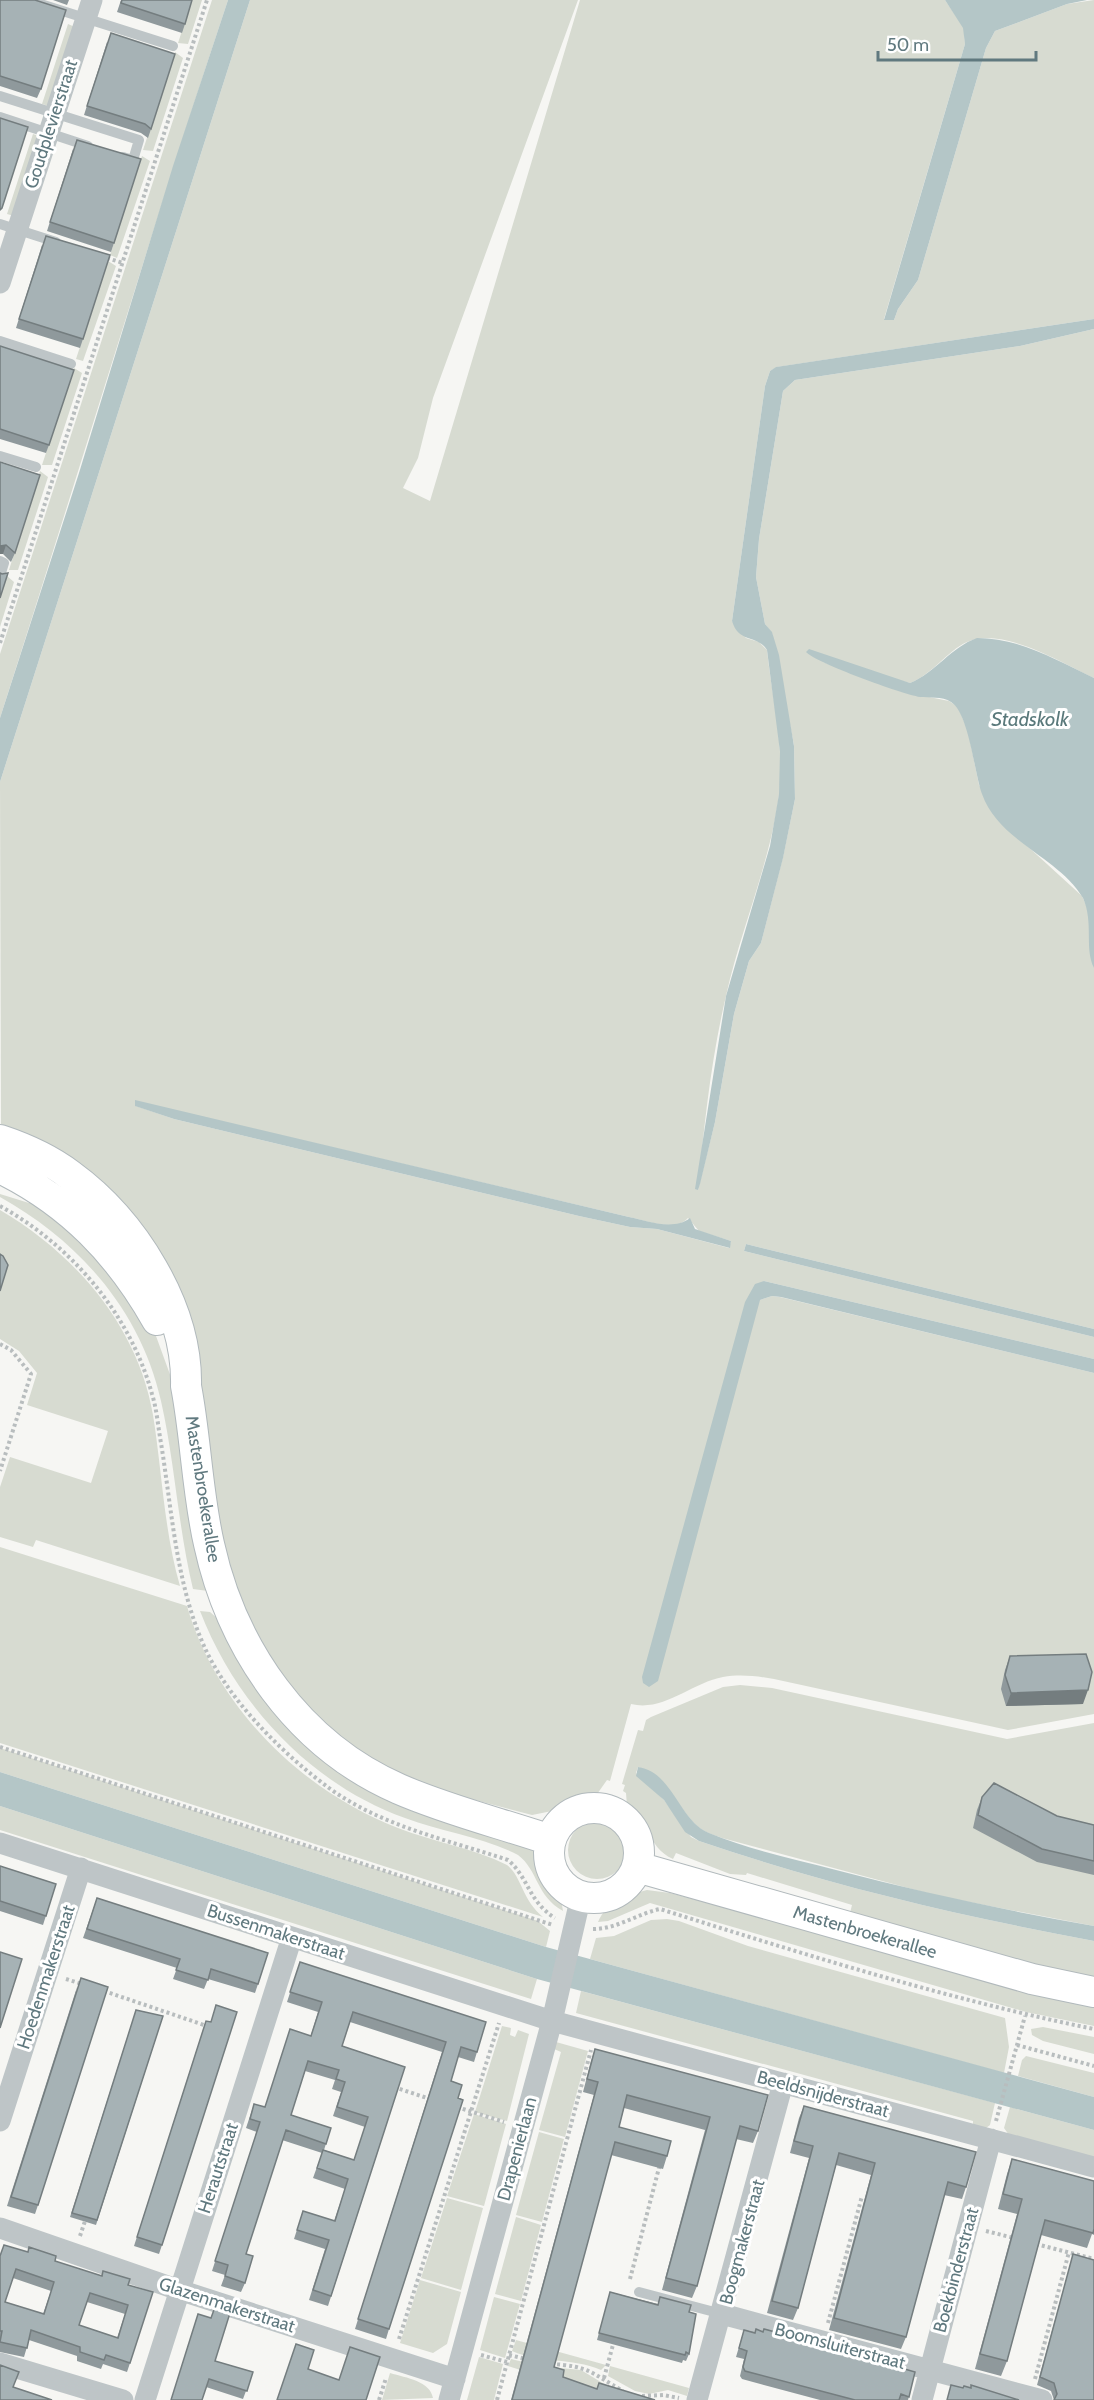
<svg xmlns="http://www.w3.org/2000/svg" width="1094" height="2400" font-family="Cabin,sans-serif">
<rect width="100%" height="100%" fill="#f6f6f3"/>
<path fill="#d7dbd1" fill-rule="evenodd" d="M192,0H202L188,44L178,43Z
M212,0H228C149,238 77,479 0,718V654Z
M250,0H578L433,398L418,458L403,488L430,501L580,0H945L964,28L965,44L884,319L894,320L898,309L918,280L986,48L995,31L1067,4L1094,0V319L777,367L770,371L765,386L732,621L746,638L759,642L767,650C772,698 785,747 779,795C770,864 741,928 726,996C711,1059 704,1126 698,1190L715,1122L734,1014L749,961L761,943L783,857L795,799L794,745L772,633L765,624L756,577L759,539L783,391L795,380L1020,346L1094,329V678C1062,663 1002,626 967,642C947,651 933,674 910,683L823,662L904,692L949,701L958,707L968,731L979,785L1001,822L1082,896L1090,914L1094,968V1329L746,1244L744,1251L1094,1337V1359L764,1281L760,1300L772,1296L780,1297L1094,1373V1714L1008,1730L774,1679C757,1676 740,1674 723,1677C691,1683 664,1712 631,1704L610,1781L607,1780L595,1797H587L562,1809L532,1815L441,1791L402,1776L350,1746L302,1706L266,1658L238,1603L222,1541L192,1354L26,1137L1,1124L0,782ZM135,1101L629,1217C645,1220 675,1233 688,1218L699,1231L731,1241L729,1248L657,1229L630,1227L579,1216L174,1119L136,1106Z
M68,24L75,27L49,106L42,104Z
M175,52L183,58L153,151L143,150Z
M33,134L39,136L14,216L7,214Z
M142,156L150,161L117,258L110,255Z
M108,261L116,266L83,361L76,359Z
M74,368L82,373L52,465H42Z
M40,471L48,477L18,570H9Z
M7,576L14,582L0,627V598Z
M33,1193L53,1206L152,1325L172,1380L208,1591L193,1589C178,1527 175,1463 161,1401C141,1311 79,1241 0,1197V1194L29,1203Z
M0,1210C75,1254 138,1326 153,1415C162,1471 164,1531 180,1586L36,1540L33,1547L0,1537V1487L10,1457L91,1483L108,1431L27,1405L37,1373L19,1351L0,1339Z
M0,1547L187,1606C216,1707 302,1791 398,1828C434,1842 473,1848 507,1865C522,1877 522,1900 543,1917L0,1743Z
M200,1611L210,1612L218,1619L274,1707L536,1852L560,1894L563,1911C536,1896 538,1870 518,1855C484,1837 442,1832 405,1818C310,1784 236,1704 200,1611Z
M740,1685L772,1688L1007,1739L1094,1723V1926L938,1896L722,1838C714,1835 704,1832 697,1826C676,1806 668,1777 638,1767L636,1773L664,1800L691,1837L699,1841C828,1885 960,1916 1094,1941V1980L1018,1962L850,1913L852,1905L747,1873L746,1875L730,1874L676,1853L673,1859C645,1846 652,1820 627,1806L626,1793L623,1791L625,1785L622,1784L638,1730L643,1731L646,1720L651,1717L723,1687Z
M0,1748L538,1921L550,1931L546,1947L0,1772Z
M0,1806L537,1979L531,1999L0,1830Z
M568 1850a29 29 0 1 1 58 0a29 29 0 1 1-58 0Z
M647,1890L670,1893L1094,2005V2026L1026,2012L650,1903L608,1921L598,1922C607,1901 627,1896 647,1890Z
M667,1919L679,1921L748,1946L1005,2018L1009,2047L1004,2073L590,1959L596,1938L614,1936L651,1920Z
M581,1991L995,2103L990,2125L986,2128L973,2126V2121L576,2013Z
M502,2026L511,2028L510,2035L515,2037L518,2030L529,2034L507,2121L475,2112Z
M1043,2027L1094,2037V2054L1043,2041L1032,2035L1031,2029Z
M556,2042L588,2051L565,2137L539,2130L561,2052L554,2049Z
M1026,2056L1094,2073V2097L1018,2076L1022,2060Z
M1010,2107L1094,2130V2160L1009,2135L1004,2128Z
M474,2114L506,2124L484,2206L447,2196Z
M539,2132L564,2139L542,2222L516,2215Z
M447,2198L483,2208L461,2290L421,2278Z
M516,2217L541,2225L521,2301L495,2294Z
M420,2280L461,2292L447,2344L433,2353L400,2343Z
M494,2297L520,2304L505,2358L480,2350Z
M516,2340L606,2365L601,2370C571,2357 541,2364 512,2351Z
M479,2357L503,2364L494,2400H467Z
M511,2359L540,2366L581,2370L619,2393L613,2400L508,2366Z
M610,2366L689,2388L687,2396L668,2390L649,2394L635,2391L608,2376Z
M390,2373C407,2378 430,2381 433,2398L382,2400Z"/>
<path fill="#b4c6c7" d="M228,0H250L0,782V718L79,473L173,166Z
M945,0H1087L1067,4L995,31L986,48L918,280L898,309L894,320H884L965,44L963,28Z
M1094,319V329L1020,346L795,380L783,391L759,539L756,577L765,624L772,632L779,655L794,746L795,799L783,858L761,943L749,961L734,1014L715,1122L700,1184L698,1190L695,1189L726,996L770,846L779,794L780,752L767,650C757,634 739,644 732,621L765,386L770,371L776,367Z
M977,638C1020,638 1056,660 1094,678V968C1084,948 1094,923 1083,898C1059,857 999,842 982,794C974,772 969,713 951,702C942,696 929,698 920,697C902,694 816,663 806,652L809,649L910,683C935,673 951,647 977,638Z
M135,1100L629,1217C649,1221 673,1231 690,1218L695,1229L731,1241L730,1248L657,1229L630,1227L579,1216L174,1119L135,1106Z
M746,1244L1094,1329V1337L744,1251Z
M764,1281L1094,1359V1373L781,1297L772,1296L760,1300L658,1681L649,1687L643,1683L642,1677L745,1302L755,1284Z
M638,1767C673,1772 679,1821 709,1833C750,1850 794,1859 836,1870C921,1892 1007,1911 1094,1926V1941C960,1916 828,1885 699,1841L685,1832L664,1800L636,1776Z
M0,1772L546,1947L1094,2097V2130L537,1979L0,1806Z"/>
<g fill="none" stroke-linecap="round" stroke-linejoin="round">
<g stroke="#b1b9bc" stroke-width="32">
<path id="secondary" d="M0,1140C24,1148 49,1159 70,1175C133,1221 188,1307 186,1386C196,1438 197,1492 209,1544C232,1649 298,1745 399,1789C447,1810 500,1823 550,1840
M0,1168C70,1202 119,1253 157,1320
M549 1853a45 45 0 1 1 90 0a45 45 0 1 1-90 0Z
M637,1867L1032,1979L1094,1992"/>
</g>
<path stroke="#b8bdbe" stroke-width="4" stroke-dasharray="3 3" stroke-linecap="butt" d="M107,258L123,263
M0,643L207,0
M0,1206C72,1246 130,1314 152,1394C157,1410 158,1427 161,1443C172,1511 176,1583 204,1646C228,1700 283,1754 329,1788C381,1826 448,1840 508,1860C529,1878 528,1901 555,1918
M0,1344L11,1350L31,1374L0,1471
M0,1747L553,1925
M593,1929C617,1929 637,1914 660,1909C803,1954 947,1999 1094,2029
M66,1979L82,1984
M104,1991L207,2026
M1017,2045L1094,2066
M394,2087L430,2099
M457,2107L504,2122
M996,2121L1025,2016
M986,2231L1014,2238
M80,2236L86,2218
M1036,2244L1094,2259
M630,2279L660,2164
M828,2323L862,2196
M399,2339L499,2023
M481,2355L507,2362
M509,2355L526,2359
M551,2364C590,2366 591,2373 623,2391
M604,2378L614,2341
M1035,2379L1069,2252
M642,2396L663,2395L679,2398
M379,2400L386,2378
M497,2400L591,2050"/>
<path stroke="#bec5c7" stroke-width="10" d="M28,0L173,46
M0,96L139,140L133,160L123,157
M0,117L88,146
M0,224L56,242
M0,341L71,364
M0,456L36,467
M0,561L4,563L0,576
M639,2292L722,2314"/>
<path stroke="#bec5c7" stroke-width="21" d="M0,283L92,0
M0,1843L552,2021L1094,2167
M0,2121L81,1868
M0,2228L179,2290L455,2379
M722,2314L1042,2400
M0,2363L123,2400
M145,2400L292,1937
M449,2400L552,2021L581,1896
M697,2400L783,2083
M922,2400L991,2139"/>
<use href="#secondary" stroke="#fff" stroke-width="30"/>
</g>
<path fill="#8f999c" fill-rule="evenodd" d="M0,0L41,89L37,98L0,86Z
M53,0H69L67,5Z
M121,0L185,24L182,33L117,12Z
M107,42L151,129L148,138L141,133L84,115Z
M73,149L114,243L111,252L47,231Z
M42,245L83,339L80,348L16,328Z
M0,346L49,445L46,453L0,439Z
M0,462L15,553L11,562L3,554Z
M1010,1656L1083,1704L1006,1706L1001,1689L1005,1670Z
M982,1797L1057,1816L1094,1825V1875L1037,1862L973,1828L977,1810Z
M0,1866L56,1884L43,1925L0,1911Z
M97,1898L258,1984L255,1993L208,1979L204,1989L173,1979L177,1968L83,1938Z
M300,1962L477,2052L474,2062L458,2057L451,2081L389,2329L386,2339L355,2329L442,2052L350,2022L342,2046L405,2067L328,2306L309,2300L325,2249L294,2239L303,2211L334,2221L345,2189L313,2178L322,2153L282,2140L246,2254L245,2283L241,2292L221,2286L225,2275L212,2271L257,2132L246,2128L254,2104L264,2107L311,2035L318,2012L287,2002ZM305,2071L335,2080L332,2089L341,2092L333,2116L365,2127L354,2160L324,2150L331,2128L291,2115Z
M77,1987L38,2205L35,2214L7,2206Z
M136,2010L163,2016L96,2225L70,2217Z
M211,2022L162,2245L159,2254L134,2246L203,2030Z
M595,2049L758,2131L753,2143L736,2139L697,2286L692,2298L662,2290L705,2130L624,2108L619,2127L667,2156L663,2169L611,2155L554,2367L563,2377L597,2389L655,2400H511L594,2095L583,2092L591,2061Z
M804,2106L966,2187L962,2199L944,2195L906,2337L901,2349L829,2330L871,2175L836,2165L798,2308L793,2320L767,2313L809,2158L790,2153L799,2118Z
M1012,2159L1094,2181V2235L1092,2234L1087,2248L1041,2235L1007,2361L1001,2376L975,2369L1017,2214L998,2209L1007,2174Z
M1073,2254L1094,2400H1054L1051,2391L1037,2385Z
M0,2255L55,2261L101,2276L103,2271L128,2285L130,2363L127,2372L103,2364L101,2369L77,2361V2356L29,2340L24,2357L0,2352ZM13,2278L51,2291L43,2314L5,2302ZM87,2302L125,2314L117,2338L79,2325Z
M610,2292L658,2304L660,2297L689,2312V2354L686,2361L683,2360L682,2363L597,2340Z
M744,2330L789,2339L915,2372L908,2400H820L742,2379L740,2376L744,2359L736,2357Z
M215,2361L253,2372L243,2399L206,2387Z"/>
<path fill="#747d7f" d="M6,545L3,554H0V546Z
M1088,1690L1083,1704L1006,1706L1011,1693Z"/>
<path fill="#a6b2b5" stroke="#747d7f" stroke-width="1.5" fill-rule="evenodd" d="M0,0H35L66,10L41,89L0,76Z
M122,0H192L185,24L121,3Z
M111,33L175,54L151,129L145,124L87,106Z
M0,118L28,127L2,208L0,210Z
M77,140L141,159L114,243L50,222Z
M46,236L110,255L83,339L19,319Z
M0,346L74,370L49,445L0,429Z
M0,462L40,475L15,553L6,545L0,546Z
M0,573L2,574L8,573L0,598Z
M0,1254L3,1256L8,1265L0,1291Z
M1086,1654L1092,1672L1088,1690L1011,1693L1005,1675L1010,1656Z
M994,1783L1057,1816L1094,1825V1861L1042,1849L978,1815L982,1797Z
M0,1866L56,1884L46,1916L0,1901Z
M97,1898L268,1953L258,1984L211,1969L208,1980L176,1970L180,1959L87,1929Z
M0,1952L22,1959L0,2028Z
M300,1962L486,2022L477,2052L461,2047L451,2081L462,2085L458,2098L463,2100L389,2329L358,2319L446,2042L353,2012L342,2046L405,2067L331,2296L313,2290L329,2240L297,2230L303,2211L335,2221L348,2179L317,2168L323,2150L354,2160L368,2117L337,2107L345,2082L336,2079L339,2070L308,2061L291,2115L331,2128L326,2144L286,2130L246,2254L253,2256L245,2283L225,2276L228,2265L215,2261L260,2122L250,2119L254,2104L265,2107L290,2029L311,2036L322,2002L290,1992Z
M81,1978L108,1987L38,2205L11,2197Z
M216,2005L237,2012L162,2245L137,2237L206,2021L211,2022Z
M136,2010L163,2016L97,2220L72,2213Z
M595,2049L768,2095L758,2131L740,2126L697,2286L666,2278L710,2117L627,2095L619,2127L671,2141L667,2156L615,2142L554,2367L564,2370L563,2377L597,2389L599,2383L655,2400H512L598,2082L587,2079Z
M804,2106L976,2152L966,2187L948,2182L906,2337L834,2318L875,2163L839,2153L798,2308L772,2301L813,2146L794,2141Z
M1012,2159L1094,2181V2229L1093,2233L1045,2220L1007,2361L980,2354L1022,2199L1003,2194Z
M4,2245L28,2252L29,2247L56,2256L55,2261L102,2276L103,2271L130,2279L128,2285L153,2292L130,2363L106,2355L104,2360L80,2352V2347L31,2330L27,2348L0,2342L2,2331H0V2256ZM16,2269L54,2282L44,2314L5,2302ZM90,2293L128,2305L118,2338L79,2325Z
M1073,2254L1094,2260V2400H1054L1057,2394L1054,2383L1040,2377Z
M610,2292L658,2305L660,2297L691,2305L689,2312L696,2314L689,2354L686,2352L685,2355L599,2333Z
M215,2307L230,2313L215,2361L253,2372L247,2391L209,2379L202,2400H171L198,2314L211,2318Z
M756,2329L763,2332L764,2329L790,2336L789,2339L825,2348L826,2346L915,2372L909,2397L901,2394L899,2400H855L745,2371L743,2367L747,2351L739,2348L744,2330L755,2333Z
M296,2344L314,2350L308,2369L339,2380L350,2347L380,2357L366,2400H277Z
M0,2365L19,2372L13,2387L52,2400H0Z
M951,2385L963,2388L964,2386L971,2388V2385L1019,2400H947Z"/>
<g text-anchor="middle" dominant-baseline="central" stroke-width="6" stroke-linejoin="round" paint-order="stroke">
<g font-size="18" fill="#60797f" stroke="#fff">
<text transform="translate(51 124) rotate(-72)">Goudplevierstraat</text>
<text transform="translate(203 1489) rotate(81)">Mastenbroekerallee</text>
<text transform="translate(276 1932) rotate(18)">Bussenmakerstraat</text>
<text transform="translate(865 1932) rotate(16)">Mastenbroekerallee</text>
<text transform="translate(46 1977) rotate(-72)">Hoedenmakerstraat</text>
<text transform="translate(823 2094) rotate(15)">Beeldsnijderstraat</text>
<text transform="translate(517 2149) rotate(-75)">Drapenierlaan</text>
<text transform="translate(218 2168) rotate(-72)">Herautstraat</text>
<text transform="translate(742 2242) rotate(-75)">Boogmakerstraat</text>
<text transform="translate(956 2270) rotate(-75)">Boekbinderstraat</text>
<text transform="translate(227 2305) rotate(18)">Glazenmakerstraat</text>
<text transform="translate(840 2346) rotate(15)">Boomsluiterstraat</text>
</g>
<g font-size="20" font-style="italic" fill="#5a797b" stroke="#fff">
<text x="1030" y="719">Stadskolk</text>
</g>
</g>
<path d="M878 51v9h158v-9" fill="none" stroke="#60797f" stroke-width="3"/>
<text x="887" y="51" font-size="18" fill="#60797f" stroke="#ffffff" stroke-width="4.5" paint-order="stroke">50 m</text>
</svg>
